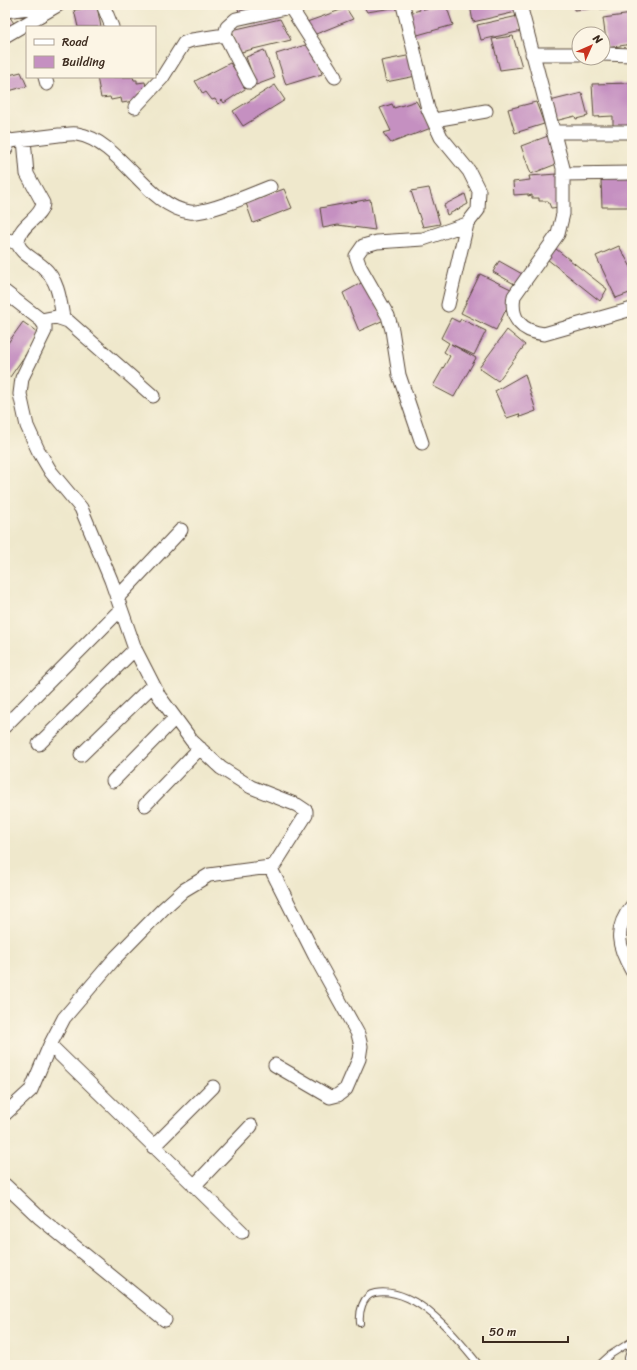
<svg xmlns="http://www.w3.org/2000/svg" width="637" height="1370" font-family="Sriracha,sans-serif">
<rect width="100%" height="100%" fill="#fcf5e5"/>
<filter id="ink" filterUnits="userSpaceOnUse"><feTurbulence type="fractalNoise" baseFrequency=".025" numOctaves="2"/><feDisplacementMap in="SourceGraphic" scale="8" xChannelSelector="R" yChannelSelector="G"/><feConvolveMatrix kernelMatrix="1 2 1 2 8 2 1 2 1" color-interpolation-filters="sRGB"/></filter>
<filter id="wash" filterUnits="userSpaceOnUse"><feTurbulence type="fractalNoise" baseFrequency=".012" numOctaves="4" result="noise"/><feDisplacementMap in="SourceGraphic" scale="16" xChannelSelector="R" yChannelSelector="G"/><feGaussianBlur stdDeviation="0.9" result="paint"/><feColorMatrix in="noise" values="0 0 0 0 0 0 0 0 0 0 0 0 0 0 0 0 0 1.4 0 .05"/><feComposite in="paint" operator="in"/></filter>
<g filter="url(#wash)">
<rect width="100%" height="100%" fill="#efe8cc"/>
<g id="blocks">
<path fill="#c590c1" d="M237,5H282L240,16Z
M298,5H309L301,10Z
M363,5H398L399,7L367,12Z
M418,5H435L423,9L446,5L453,25L414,36L409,13L420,10Z
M470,5H515L516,12L473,22Z
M574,5H598V8L574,10Z
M600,5H632V8L600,9Z
M97,6L101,27H78L74,10Z
M346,8L353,19L311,36L304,23Z
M8,14L15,25L5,31V15Z
M632,14V44L607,48L603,18Z
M518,16L522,31L481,40L477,25Z
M280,19L291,40L237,53L232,30Z
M513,36L522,67L500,70L492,39Z
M312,43L322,74L286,85L276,54Z
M264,50L275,78L256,85L246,57Z
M412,55L416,76L386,82L381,61Z
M230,63L248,87L224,103L222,100L218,104L215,99L212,100L206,92L203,94L195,81Z
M21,72L27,86L5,92V76Z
M97,77H133L134,80H137V83L145,82L147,91L138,93L140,100L122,103L121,98L111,100L110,97L101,98Z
M632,83V126L613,127V116L594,117L592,84Z
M275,85L285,100L243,126L233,111Z
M582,93L588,116L576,119L575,116L555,121L550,101Z
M416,101L431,128L391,143L383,133L391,131L380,108L392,104L394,108Z
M536,102L544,124L515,133L508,109Z
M548,136L559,163L531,174L521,146Z
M557,174L561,207L551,208L548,201H539V198H532V195L528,196V194L514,195L513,182L530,180L529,176Z
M601,179H632V207H602Z
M429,188L440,224L423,227L411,191Z
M284,189L292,208L253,223L246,203Z
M465,194L468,204L447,215L444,205Z
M370,199L375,230L338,225L323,228L320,208Z
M619,246L632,269V292L616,298L596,256Z
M556,249L607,289L600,301L547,259Z
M499,261L524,275L518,286L493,272Z
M480,274L515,291L496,330L461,313Z
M365,281L384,320L359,331L343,293Z
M451,318L459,322L461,319L486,331L474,355L451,344L476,358L454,397L433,386L450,356L444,352L449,343L441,338Z
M23,322L40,334L10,377L5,374V347Z
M507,330L525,345L498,381L479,368Z
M525,374L536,411L520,417L519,414L507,418L495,391Z"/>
</g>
</g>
<g filter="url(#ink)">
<use href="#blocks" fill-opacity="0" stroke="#564638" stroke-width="1"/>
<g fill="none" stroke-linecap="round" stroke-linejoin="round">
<g stroke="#564638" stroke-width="8">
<path id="service" d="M360,1323C359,1313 362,1295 375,1293C416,1286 456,1336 479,1365
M599,1365L610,1355L632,1341
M628,1365V1358L632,1343"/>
</g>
<g stroke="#564638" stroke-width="15">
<path id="minor" d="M103,5L112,27
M289,5L335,77
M403,5L428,109L441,137L469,171L479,191L478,210L467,224L423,239L377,242L363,246L356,256L360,267L388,316L392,330L399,375L422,443
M520,5L563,168V214L558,234L514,296C510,319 521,331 544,334L632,309
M5,11L52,5
M5,36L58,5
M532,54H579
M603,54L632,55
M45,77L47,84
M249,82L225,35L227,27L236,19L290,7
M135,107L162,78L184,43L192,40L225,35
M434,120L486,111
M553,132H632
M5,137L10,141L5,150
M24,139L27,174L43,203C42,218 19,225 18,241C17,252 36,260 43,267C58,280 60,299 63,318
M10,141C27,139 43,137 59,135C64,135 71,133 77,134C121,141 147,207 190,212C208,214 252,194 270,187
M563,174L632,173
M5,239L17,243
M5,292L41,320L45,326V331L22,378L20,394L27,426L38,450L51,472L81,508L111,580L135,649L159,696L192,741L221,768L251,787L297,805L306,811V815L275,864L270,867L209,875L184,890L163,909L116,957L64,1018L50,1045L31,1090L5,1114
M448,305L467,224
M41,320L56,317L68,321L153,396
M117,598L181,530
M5,726L121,609
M39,744L135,649
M81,755L153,685
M113,781L175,718
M145,805L200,748
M270,867L315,956L358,1034L361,1046L359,1059L346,1089L338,1095L330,1097L275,1065
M632,906C613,929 618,947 632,971
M50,1045L242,1232
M153,1147L213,1087
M5,1185L40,1218L165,1320
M194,1186L251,1126"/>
</g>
<use href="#service" stroke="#fff" stroke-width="6"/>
<use href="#minor" stroke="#fff" stroke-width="13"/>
</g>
</g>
<rect width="637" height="1370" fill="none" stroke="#fcf5e5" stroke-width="20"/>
<rect x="26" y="26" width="130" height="52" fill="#fcf5e5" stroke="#afa495"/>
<rect x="34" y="39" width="20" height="6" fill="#ffffff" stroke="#afa495"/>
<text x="62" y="46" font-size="12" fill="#3b2a1e">Road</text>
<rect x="34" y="56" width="20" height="12" fill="#c590c1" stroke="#afa495"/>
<text x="62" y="66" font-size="12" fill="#3b2a1e">Building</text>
<g transform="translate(591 46) rotate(45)"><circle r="19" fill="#fcf5e5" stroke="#afa495"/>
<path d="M0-3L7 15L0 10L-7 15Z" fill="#c8321e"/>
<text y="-6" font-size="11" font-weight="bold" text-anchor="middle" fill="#3b2a1e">N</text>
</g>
<path d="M483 1336v6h85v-6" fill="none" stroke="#3b2a1e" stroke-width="2"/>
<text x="489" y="1336" font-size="12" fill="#3b2a1e" stroke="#fcf5e5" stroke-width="3" paint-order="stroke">50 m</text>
</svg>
